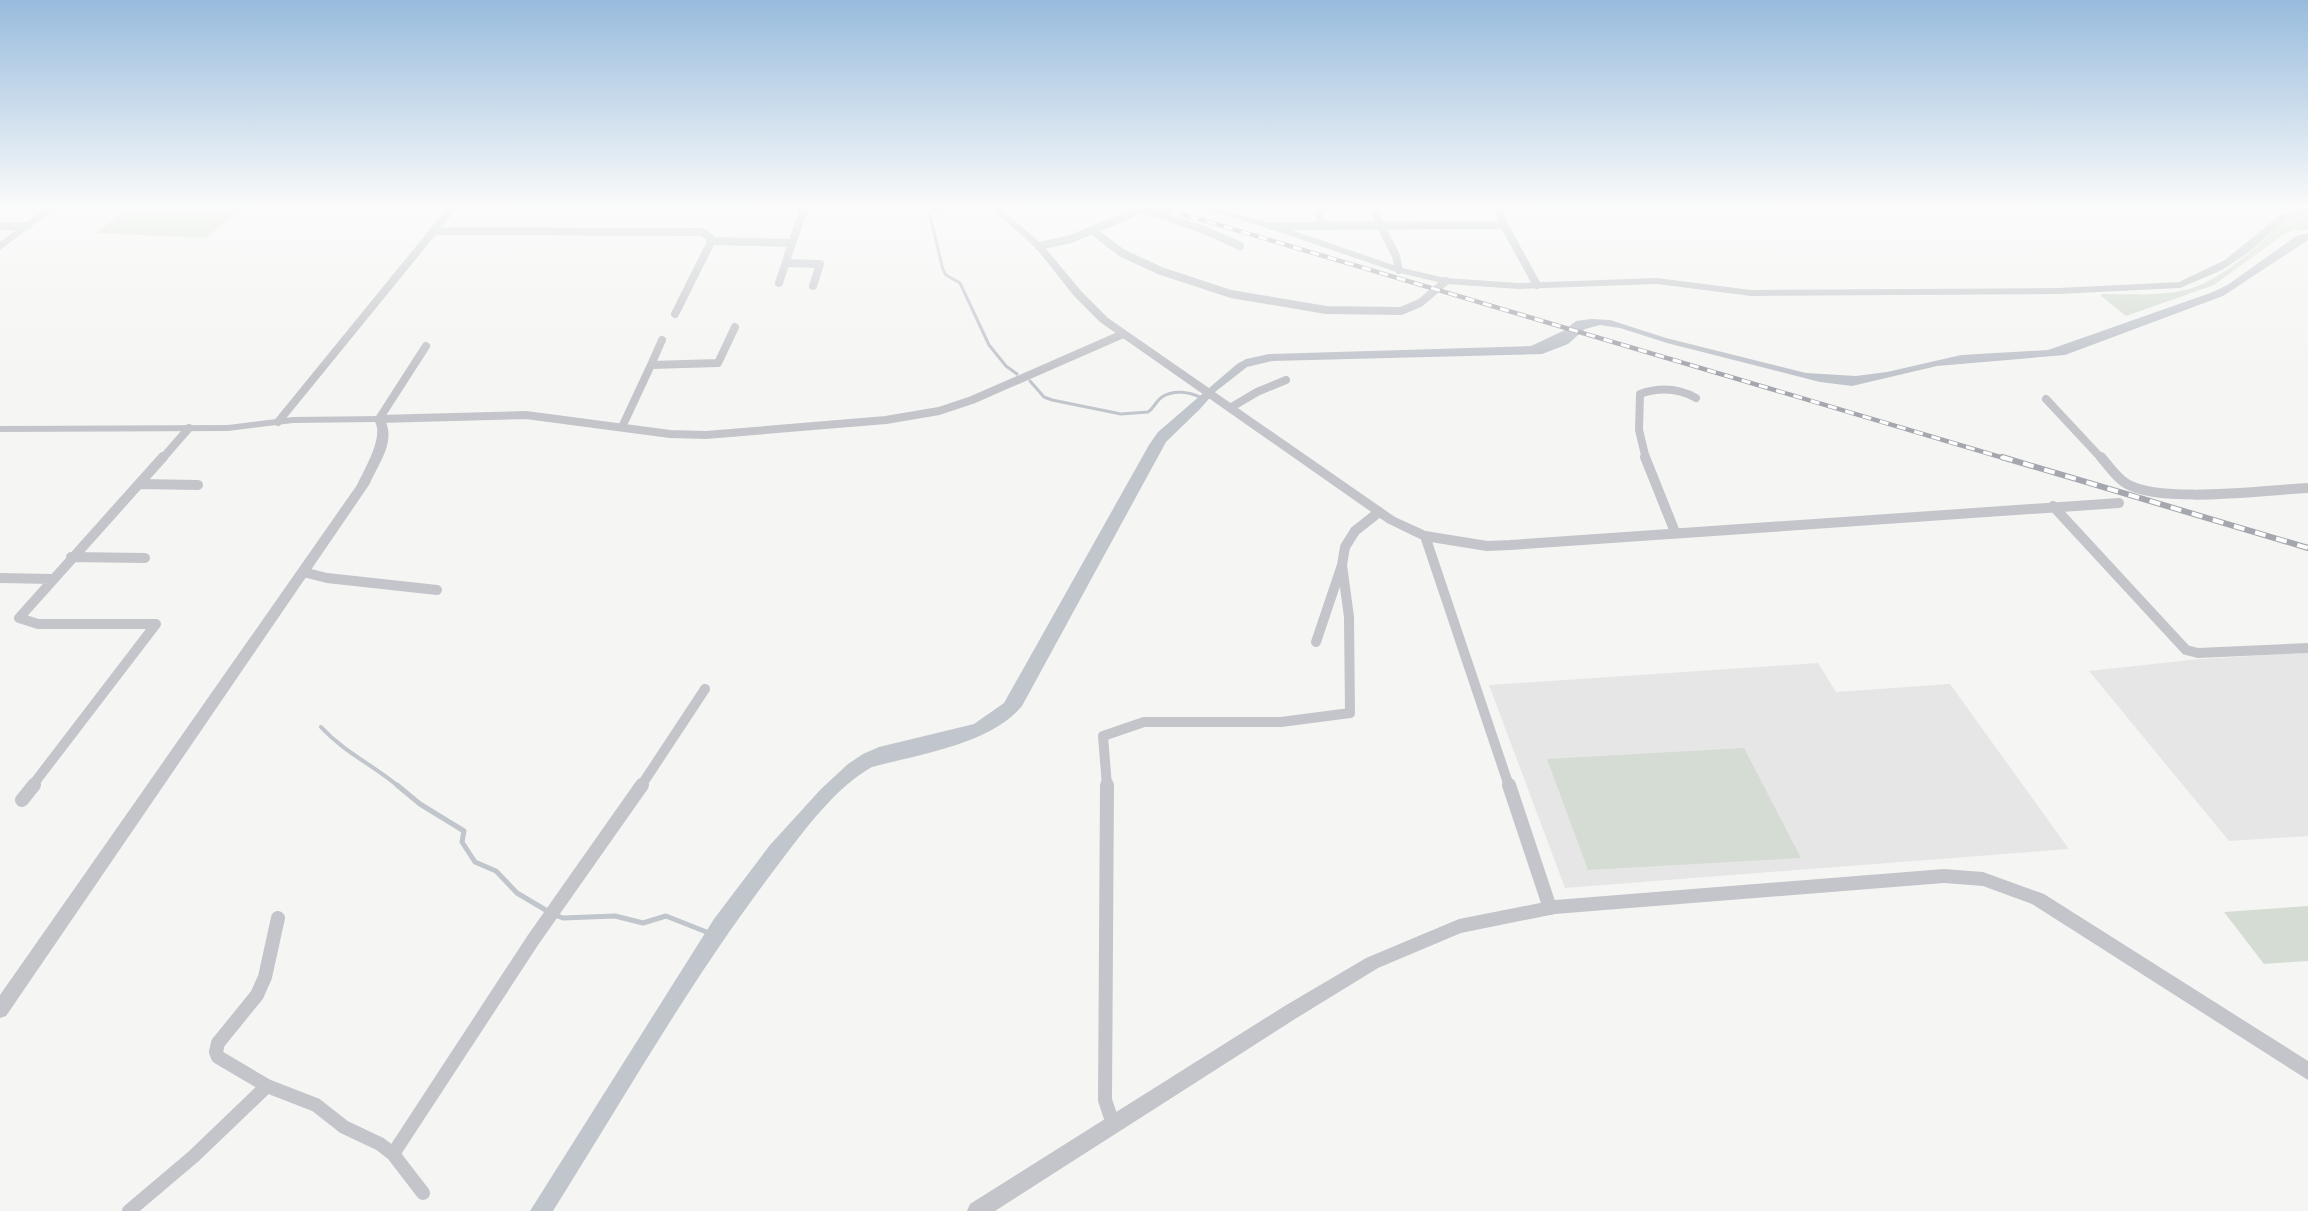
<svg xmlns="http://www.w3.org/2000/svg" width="2308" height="1211" font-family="Inter,sans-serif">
<rect width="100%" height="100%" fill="#f5f6f3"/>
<path fill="#e6e6e6" d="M2308,653V836L2229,841L2089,671L2199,659Z
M1818,663L1836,692L1950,684L2069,849L1565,888L1489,685Z"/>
<path fill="#d5dcd4" d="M132,206H244L206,238L96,233Z
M2308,213V230H2295L2284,234L2214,285L2126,316L2101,296V294C2128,294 2158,296 2185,290C2214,285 2268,241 2285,217Z
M1744,748L1801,858L1588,870L1547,759Z
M2308,906V961L2264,964L2224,912Z"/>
<path fill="#c1c5cc" d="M2308,233V240L2223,296L2065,355L1937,366L1852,386L1820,382L1667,343L1620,328L1600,325L1585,329L1568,344L1542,354L1272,361L1247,367L1215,392L1200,409L1166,442L1022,706C990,744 920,754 872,767C836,787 806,828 781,861C696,971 627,1093 553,1211H530L714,919L770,845L821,789L848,764L863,754L879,747L974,724L1004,703L1149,445L1158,432L1237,364L1246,359L1269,354L1531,346L1565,330L1576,321L1591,319L1610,320L1666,338L1806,373L1856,376L1887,372L1961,355L2048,350L2213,292L2229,284L2296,236Z"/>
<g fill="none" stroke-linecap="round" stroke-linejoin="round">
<path stroke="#c1c5cc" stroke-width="3" d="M951,206L933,211L930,215L943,270L946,275L960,283L989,345L1006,366L1017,374
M1030,381L1044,397L1052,400L1121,414L1148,412C1154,408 1156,401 1162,397C1174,389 1190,392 1202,398"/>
<path stroke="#c1c5cc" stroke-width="4" d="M321,727C344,752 373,765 398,786"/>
<path stroke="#c1c5cc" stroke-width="5" d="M397,785L420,804L464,831L462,842L475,862L496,871L517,893L549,912
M555,915L563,918L615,916L643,923L666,916L709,933"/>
<path stroke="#c4c5ca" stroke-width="8" d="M1371,206L1396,256L1399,270
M1498,206L1504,225L1537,285
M1142,209L1202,229L1240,246
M0,226H28
M1271,226L1504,225
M1322,226L1319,210L1327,206
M434,231L703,232L710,238V244L675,314
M1093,231L1122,253L1161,271L1231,294L1326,310L1401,311L1420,303L1446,281
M710,241L792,243L779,283
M792,243L805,206
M1039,246L1071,239L1145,208
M787,263L820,264L813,286
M426,346L379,419L526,415L670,434L706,435L886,420L939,411L972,400L1123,334
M651,365L662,340
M2046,399L2102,459
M1230,408L1257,392L1286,380
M278,422L454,206
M622,427L651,365L718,363L735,327
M162,459L189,428
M1646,459L1639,430L1640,394C1660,387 1678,388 1696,398"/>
<path stroke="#c4c5ca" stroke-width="10" d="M1645,457L1675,532
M2101,457C2108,465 2117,479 2127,484C2162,504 2266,490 2308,488
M139,484L198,485
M2053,506L2186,650L2198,653L2308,648
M71,557L145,558
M303,572L327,578L437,590
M0,578L52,579
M1316,642L1342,565L1345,547L1355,531L1379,512
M32,786L156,624H38L19,618L163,457
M641,786L705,689
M1107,786L1103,736L1144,722H1281L1350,713L1349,617L1342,565
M1509,786L1425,536L1487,546L1510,545L2119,503"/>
<path stroke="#c4c5ca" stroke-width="14" d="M1107,785L1105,1100L1113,1124
M1509,785L1550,908
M22,800L34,785
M278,918L265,977L257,995L218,1043L216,1052L218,1057L267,1086L316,1105L344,1127L380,1144L393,1154L423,1193
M393,1154L533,940L642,785
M129,1211L194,1156L267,1086"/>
<path fill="#c4c5ca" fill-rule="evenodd" d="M48,206H59L0,250V242Z
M988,206H997L1042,244L1082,292L1108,318L1395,517L1430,533L1431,536L1430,539H1420L1387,523L1100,322L1074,296L1036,248Z
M1193,206H1208L1274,224L1402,268L1446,278L1519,283L1657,278L1751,290L2058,288L2179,282L2225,260L2280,215L2308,207V213L2287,219L2249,252L2222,270L2180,288L2058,294L1751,296L1657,284L1519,289L1446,284L1396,272L1268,228Z
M379,416L383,417C398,439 379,463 369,485L6,1016L0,1018V995L357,485C364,470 384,437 375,422L293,423L228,431L0,432V426L228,425L293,417Z
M1944,869L1983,872L2044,894L2308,1061V1080L2032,904L1983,886L1944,883L1555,914L1461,933L1378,968L1295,1019L995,1211H967L970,1204L1283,1007L1366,958L1459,919L1555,900Z"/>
<g stroke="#a5a7ae" stroke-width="4.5">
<path id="rail-far1" d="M1155,206L2007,459"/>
</g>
<g stroke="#a5a7ae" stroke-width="6">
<path id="rail" d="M2002,457L2308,548"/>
</g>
<use href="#rail-far1" stroke="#fff" stroke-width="3" stroke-dasharray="9" stroke-linecap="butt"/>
<use href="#rail" stroke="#fff" stroke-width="4" stroke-dasharray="11" stroke-linecap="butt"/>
</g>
<linearGradient id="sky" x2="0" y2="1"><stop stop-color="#98bbdd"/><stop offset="0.55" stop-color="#fafbfa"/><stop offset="1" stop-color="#fafbfa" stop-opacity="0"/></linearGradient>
<rect width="2308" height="375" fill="url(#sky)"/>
</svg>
